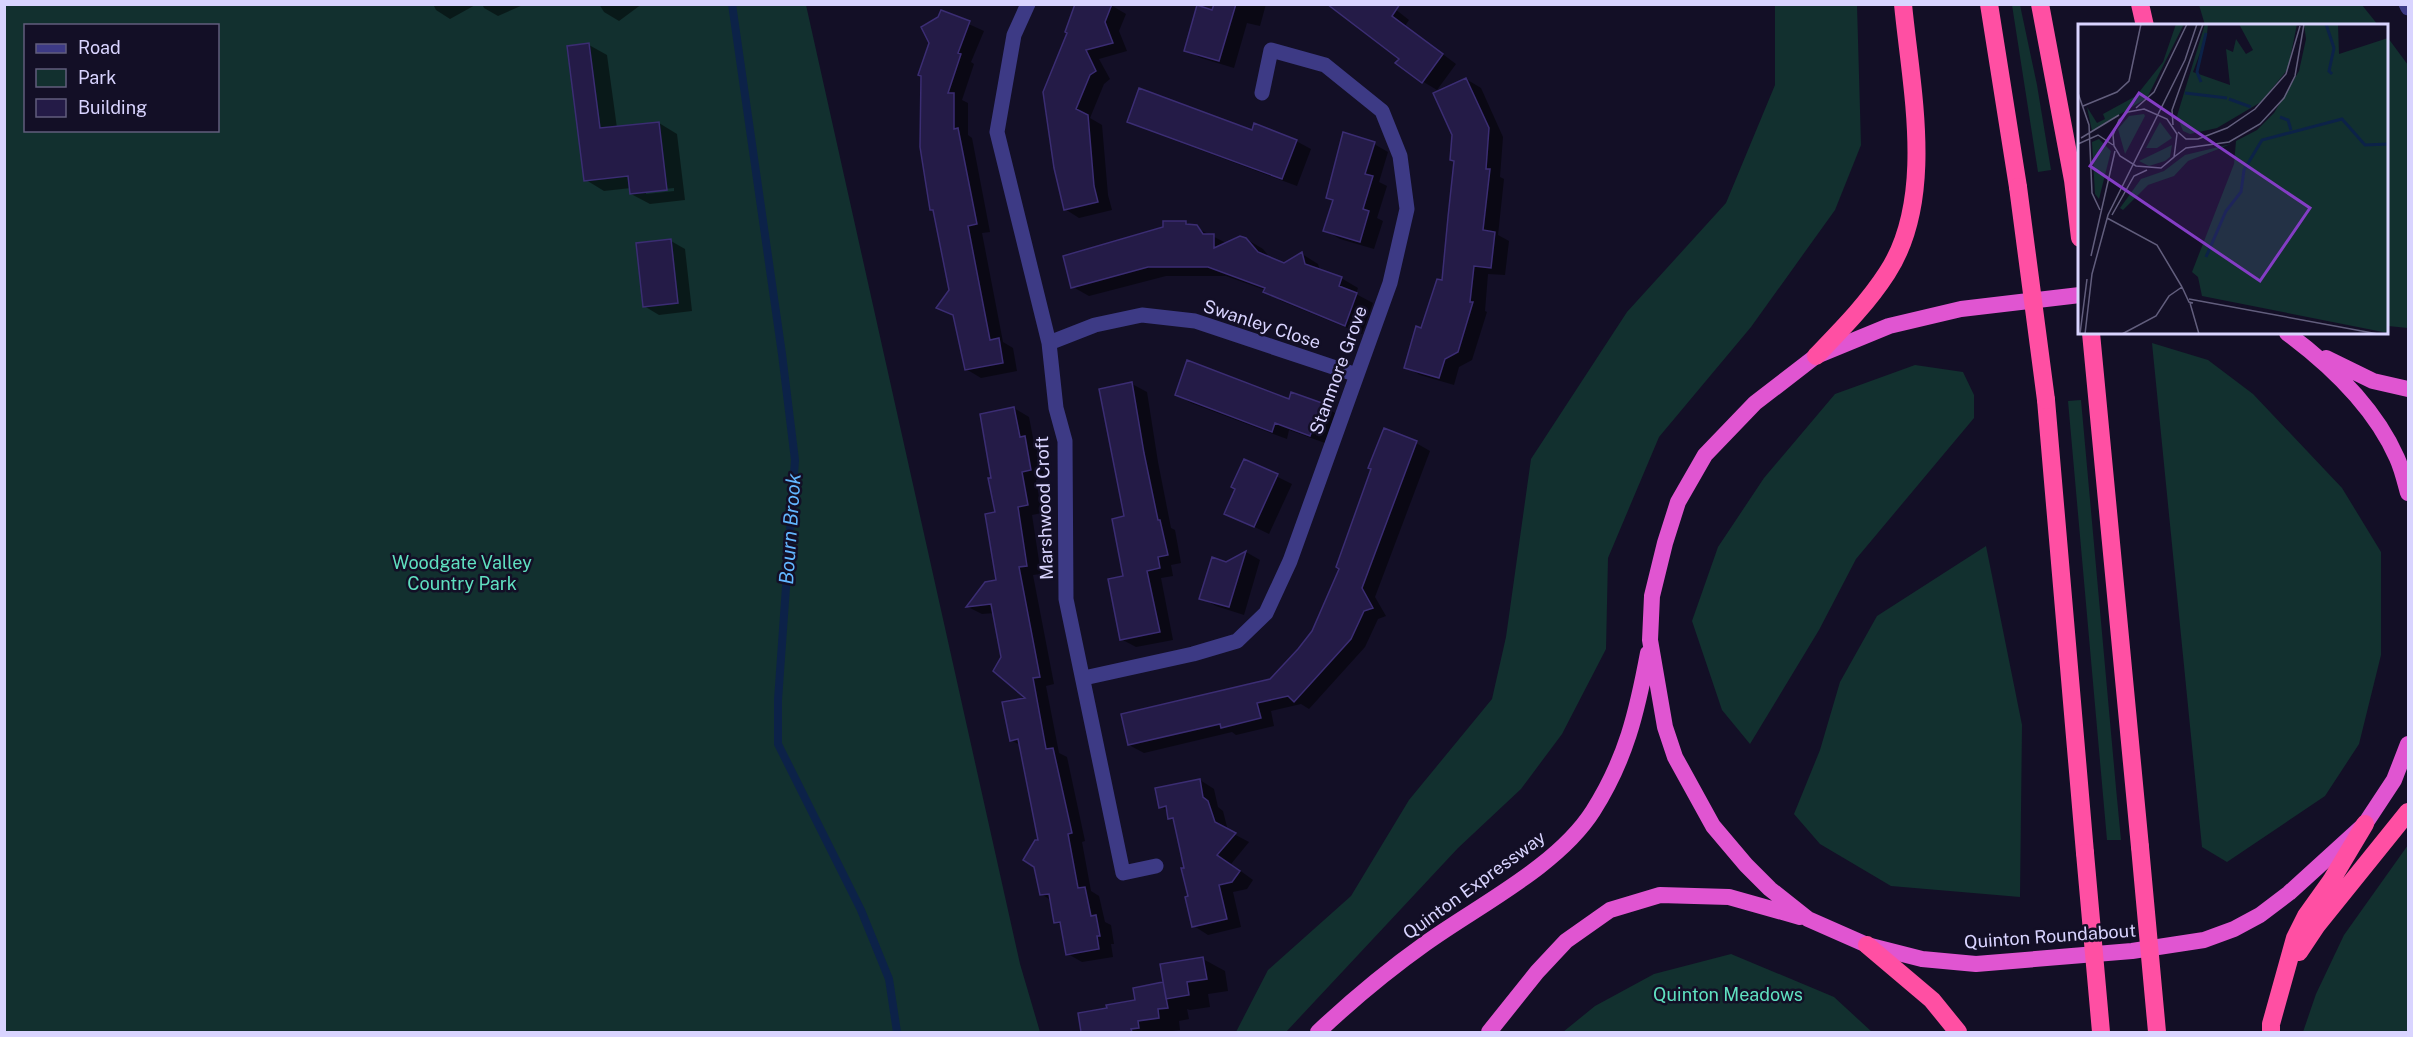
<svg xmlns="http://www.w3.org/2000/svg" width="2413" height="1037" font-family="'Public Sans',sans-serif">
<rect width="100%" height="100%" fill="#130f26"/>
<path fill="#12302f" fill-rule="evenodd" d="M4,5H806L1020,964L1040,1032H5ZM26,26H218V130H26Z
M1775,5H1857L1861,145L1835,210L1751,327L1659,437L1608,558L1606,649L1562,734L1521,789L1458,848L1286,1032H1236L1268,970L1351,896L1409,800L1492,699L1506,637L1531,459L1627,312L1726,203L1775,85Z
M2012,5H2020L2037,85L2051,170L2038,172Z
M2199,5H2362L2378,25H2205Z
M2388,38L2408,65V328L2388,326Z
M2152,343L2208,360L2253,394L2342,488L2381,552V655L2359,744L2325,796L2227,862L2202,847Z
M1915,365L1963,372L1974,395V418L1856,559L1819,630L1750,744L1722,710L1692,621L1718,547L1764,478L1835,394Z
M2081,400L2116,788L2121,840H2107L2068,401Z
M1986,546L2022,725L2020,897L1891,886L1820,844L1794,814L1820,750L1840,682L1877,616Z
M2408,845V1032H2303L2316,994L2344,935Z
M1731,954L1834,997L1872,1032H1563L1595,1006L1654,974Z"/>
<path fill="#0007" fill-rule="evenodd" d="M433,4H477L450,19L436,10Z
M482,4H523V5L498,16L484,8Z
M599,4H642L619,21L604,12Z
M1109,4L1126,14L1119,31L1127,51L1099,59L1110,79L1104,84L1090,118L1102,125L1108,195L1112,210L1079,218L1065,209L1045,92Z
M1215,4H1266L1260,26L1247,23L1234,68L1201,58L1186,50L1213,12Z
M1338,4L1390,5L1409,20L1405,26L1456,64L1437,90L1422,81L1401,58Z
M942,12L984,31L971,62L974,64L962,100L968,103V135L972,138L990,232L982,233L1003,342L1013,348L1017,371L981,378L966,369L955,317L938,308L951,291L935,212L931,209L939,18Z
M589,45L607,55L617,128L659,123L677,134L685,200L650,204L631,194V188L604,191L586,180ZM674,188V191L646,194V191Z
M1466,79L1481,88L1503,137L1500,177L1504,179L1498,235L1509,241L1505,275L1488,274L1485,311L1487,312L1472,360L1459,367L1454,385L1420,375L1406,367L1443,282Z
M1129,121L1253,132L1296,141L1311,149L1297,186L1144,129Z
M1374,144L1388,152L1379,182L1387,186L1377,218L1383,221L1374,249L1340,239L1325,230L1334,201L1327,197Z
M1185,222L1228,244L1246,239L1263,249L1271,259L1284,264L1302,254L1318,264L1320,271L1341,278L1358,288L1356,294L1373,303L1362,334L1281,301L1265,290L1226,276H1166L1089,296L1073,287Z
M671,241L685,249L692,311L659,315L644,306Z
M1132,384L1147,392L1158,462L1171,528L1175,530L1181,563L1171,565L1173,576L1161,578L1173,640L1136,647L1121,639Z
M1176,394L1321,404L1335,413L1325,443L1289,430L1287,439L1191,403Z
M1014,408L1029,417L1034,443L1039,446L1045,477L1036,480L1042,513L1032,515L1041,574L1033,575L1054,684L1046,686L1059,753L1067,757L1085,841L1082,842L1091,891L1099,896L1105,922L1111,925L1114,944H1111L1113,957L1082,962L1068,954L1062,926L1056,922L1051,900L1041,894L1040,842L1020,745L1011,740L1029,698L1002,657L994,613L982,614L968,607L998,581L997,513L993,479Z
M1416,443L1430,451L1375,597L1386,616L1378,619L1365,647L1309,709L1301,704L1271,711L1274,726L1236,735L1232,732L1144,753L1129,745L1271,680L1314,632Z
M1245,461L1292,484L1269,534L1226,513L1237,489Z
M1246,552L1260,560L1244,615L1216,606L1201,598L1227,563Z
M1200,780L1214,789L1218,807L1223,811L1228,831L1249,842L1231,864L1253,880L1247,889L1233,892L1241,927L1208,935L1194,926L1186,869L1175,821L1169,818L1168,811L1161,807Z
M1203,959L1225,971L1228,991L1208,994L1210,1007L1190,1010L1187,1009L1189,1019L1179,1021L1180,1030L1164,1032H1083L1080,1015L1137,1001L1163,984L1166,985Z"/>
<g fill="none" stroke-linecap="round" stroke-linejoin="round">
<path stroke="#0c2248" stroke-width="8" d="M732,4L782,354L795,460L778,700V744L861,910L889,979L897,1032"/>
</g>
<path fill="#241b47" stroke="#3b2d73" stroke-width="1.5" d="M1075,4H1112L1105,22L1113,43L1086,50L1096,71L1090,75L1076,109L1088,115L1094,186L1098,202L1064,210L1054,168L1043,92L1067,33L1065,32Z
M1214,4H1236L1219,61L1184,51L1197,5L1212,10Z
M1327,4H1400L1392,16L1443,54L1422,83L1395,63L1399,59Z
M941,10L970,21L958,53L961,54L948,93H954V129L958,128L977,224L968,226L990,340L999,338L1003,363L965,370L953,315L936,308L949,290L933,210H930L920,147L921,76L918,75L929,43L921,27L938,17Z
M589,43L600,128L659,122L667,190L630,194L628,176L584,181L567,46Z
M1466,78L1489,128L1486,169H1490L1483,230L1495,232L1491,268L1474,266L1470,302H1473L1458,352L1445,359L1439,378L1404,368L1416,326L1421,328L1437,279L1442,280L1448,217L1454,161L1450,160L1452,135L1433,93Z
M1139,88L1252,130L1254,123L1297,140L1282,179L1127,122Z
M1343,132L1375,142L1365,174L1373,176L1363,209L1369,211L1360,242L1323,231L1333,200L1326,198Z
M1163,221H1186V224L1197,225L1203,234H1214V248L1240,236L1246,238L1258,252L1284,263L1302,252L1305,264L1342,277L1339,286L1357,293L1345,326L1263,292L1265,288L1208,267H1148L1071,288L1063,256L1163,227Z
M671,239L678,303L643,307L636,243Z
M1187,360L1289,399L1291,392L1322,403L1310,436L1275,423L1272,432L1175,395Z
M1132,382L1144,453L1158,520H1160L1168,555L1158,557L1160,568L1147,571L1160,632L1120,640L1108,579L1123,576L1112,519L1124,516L1099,389Z
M1014,407L1020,437L1025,436L1031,470L1022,472L1028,505L1018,507L1027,566L1019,567L1040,677L1033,678L1046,749L1053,748L1072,833L1068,834L1078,888L1085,887L1091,916L1096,915L1100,936H1097L1099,949L1066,955L1060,922L1054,923L1049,894L1040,895L1034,867L1023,860L1035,840H1038L1018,739L1010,741L1002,702L1025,698L993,671L1001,657L991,604L966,607L985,582L996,580L985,514L995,512L988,478H991L980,414Z
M1384,428L1417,441L1362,588L1373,608L1364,611L1351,639L1294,702L1288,696L1257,703L1261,718L1221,728L1220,724L1128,745L1121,714L1270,679L1298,649L1312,631L1339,569L1336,567L1371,469L1368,468Z
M1244,459L1278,474L1254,527L1224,514L1235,489L1231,487Z
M1246,551L1229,607L1199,599L1212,557L1226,562Z
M1200,779L1203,797L1208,801L1215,822L1236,833L1217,855L1240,871L1232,882L1219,885L1227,919L1192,927L1185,897L1188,896L1181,868H1184L1173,818L1168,819L1166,806L1159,808L1155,788Z
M1203,957L1207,979L1187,982L1189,995L1166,999L1160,964Z
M1163,982L1168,1008L1158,1009L1159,1018L1138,1021L1139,1028L1131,1029L1132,1032H1081L1078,1013L1107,1008L1106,1005L1135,1000L1133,988Z"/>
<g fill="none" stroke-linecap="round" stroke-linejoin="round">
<path stroke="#3d3a85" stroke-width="15" d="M1028,4L1014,35L997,132L1049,343L1056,408L1065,441L1066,599L1123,873L1156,866
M1049,343L1095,325L1142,315L1195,321L1357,375
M1084,678L1193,654L1237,641L1266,613L1290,561L1390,283L1407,209L1400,156L1382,111L1325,65L1271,50L1262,93"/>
<path stroke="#3d3a85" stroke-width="15" d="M2406,4L2408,8"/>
<path stroke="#e055d1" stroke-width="16" d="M2080,295L1961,309L1889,326L1816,356L1755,403L1705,455L1678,502L1665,543L1652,596L1650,640L1665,727L1675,757L1713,826L1746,865L1770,889L1808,919L1867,945L1922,959L1976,964L2132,951L2204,940L2234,929L2260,915L2289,893L2365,824L2394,780L2408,744
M2287,333C2330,365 2375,408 2397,458C2402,469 2405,482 2408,493
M2326,358L2373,381L2408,389
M1318,1032C1352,1000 1388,970 1426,943C1479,905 1558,866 1593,811C1626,759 1637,712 1648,653
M1489,1032L1537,972L1566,941L1610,910L1660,895L1729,897L1800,917"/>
<path stroke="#ff4fa3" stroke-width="18" d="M1989,4L2018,187
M2040,4L2073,180L2080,238
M2140,4L2145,26
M2091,333L2140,847
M1816,356C1841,330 1867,304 1887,273C1936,198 1911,88 1903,4
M2046,400L2085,853
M1867,945L1932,1000L1958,1032
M2299,952L2317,925L2408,812
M2271,1032V1024L2295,938L2306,916L2331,881L2365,824"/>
<path stroke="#ff4fa3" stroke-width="18" d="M2018,187L2046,400
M2140,847L2157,1032
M2085,853L2101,1032"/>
</g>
<g text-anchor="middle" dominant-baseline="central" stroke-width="5" stroke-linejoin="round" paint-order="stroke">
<g font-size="18" fill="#d9d4ff" stroke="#130f26">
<text transform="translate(1262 324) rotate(18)">Swanley Close</text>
<text transform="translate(1338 370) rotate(-70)">Stanmore Grove</text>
<text transform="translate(1044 508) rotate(-92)">Marshwood Croft</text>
<text transform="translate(1474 885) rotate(-36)">Quinton Expressway</text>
<text transform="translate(2050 936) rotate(-4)">Quinton Roundabout</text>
</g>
<g font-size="18" fill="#5fe0c0" stroke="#130f26">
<text x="462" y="562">Woodgate Valley<tspan x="462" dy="21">Country Park</tspan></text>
<text x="1728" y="994">Quinton Meadows</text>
</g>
<g font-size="20" font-style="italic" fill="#62b6ff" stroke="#130f26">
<text transform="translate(790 529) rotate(-86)">Bourn Brook</text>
</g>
</g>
<g transform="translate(2078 24)">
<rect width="310" height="310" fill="#130f26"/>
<path d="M98,0H106L69,74L14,107L9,83L19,99L27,95L25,90L58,72L85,38ZM127,0H130L129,10L115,48L152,61L148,25L155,28L158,15L168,30L175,26L161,0H219L210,45L183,78L139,104L112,110L105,107L99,92ZM226,0L260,1L261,30L310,14V309L124,272L120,253L114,248L156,140L158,117L179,106L196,89L221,47L228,15ZM66,90L67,92L47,130L40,105L51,92ZM82,98L94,114L79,124H68ZM21,115L33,127L21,175L17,170L14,118ZM153,120L110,137L96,152L70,161L45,186L42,184L63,155L86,147L107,131ZM94,121L92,133L87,137L71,142L61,137Z" fill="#12302f"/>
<path fill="none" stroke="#0c2248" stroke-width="3" d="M248,0L256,24L251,47L254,50M123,58L119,48L128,9M107,69L149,74M151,75L173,83M202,93L210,96L213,106M128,233L148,187L163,168L166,146L184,116L264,95L287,121L311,120"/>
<path fill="none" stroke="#625e7d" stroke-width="1.5" d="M0,69L11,101L14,169L22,186M5,82L39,68L51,57L63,0M58,84L76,68L109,0M66,85L89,95L99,110L96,133L83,144L58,142L42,132L36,122L35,111L41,96L50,88ZM95,101L94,86L125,0M100,108L108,115H120L149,104L177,85L208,50L222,2M3,114L41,91M0,120L20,111L35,121M96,133L108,124L151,118L182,100L206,74L217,52L226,0M34,191L56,152L69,146M29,194L79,221L104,263M13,232L37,127M104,263L111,278L115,279M111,275L300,310M112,279L121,310M2,310L9,255M7,310L14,250L30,191L107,36L119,0M44,310L78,292L91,272L104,263"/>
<path fill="#843dc5" fill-opacity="0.15" stroke="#843dc5" stroke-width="3" d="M61,69L232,184L182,257L12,142Z"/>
<rect width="310" height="310" fill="none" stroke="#d9d4ff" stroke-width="3"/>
</g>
<rect width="2413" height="1037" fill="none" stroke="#d9d4ff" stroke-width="12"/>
<rect x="24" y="24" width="195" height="108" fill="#130f26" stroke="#625e7d" stroke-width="1.5"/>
<rect x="36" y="44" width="30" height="9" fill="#3d3a85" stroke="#625e7d" stroke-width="1.5"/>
<text x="78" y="54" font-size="18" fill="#d9d4ff">Road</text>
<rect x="36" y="69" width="30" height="18" fill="#12302f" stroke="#625e7d" stroke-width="1.5"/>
<text x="78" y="84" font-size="18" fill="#d9d4ff">Park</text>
<rect x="36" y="99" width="30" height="18" fill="#241b47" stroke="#625e7d" stroke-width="1.5"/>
<text x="78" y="114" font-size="18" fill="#d9d4ff">Building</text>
</svg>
